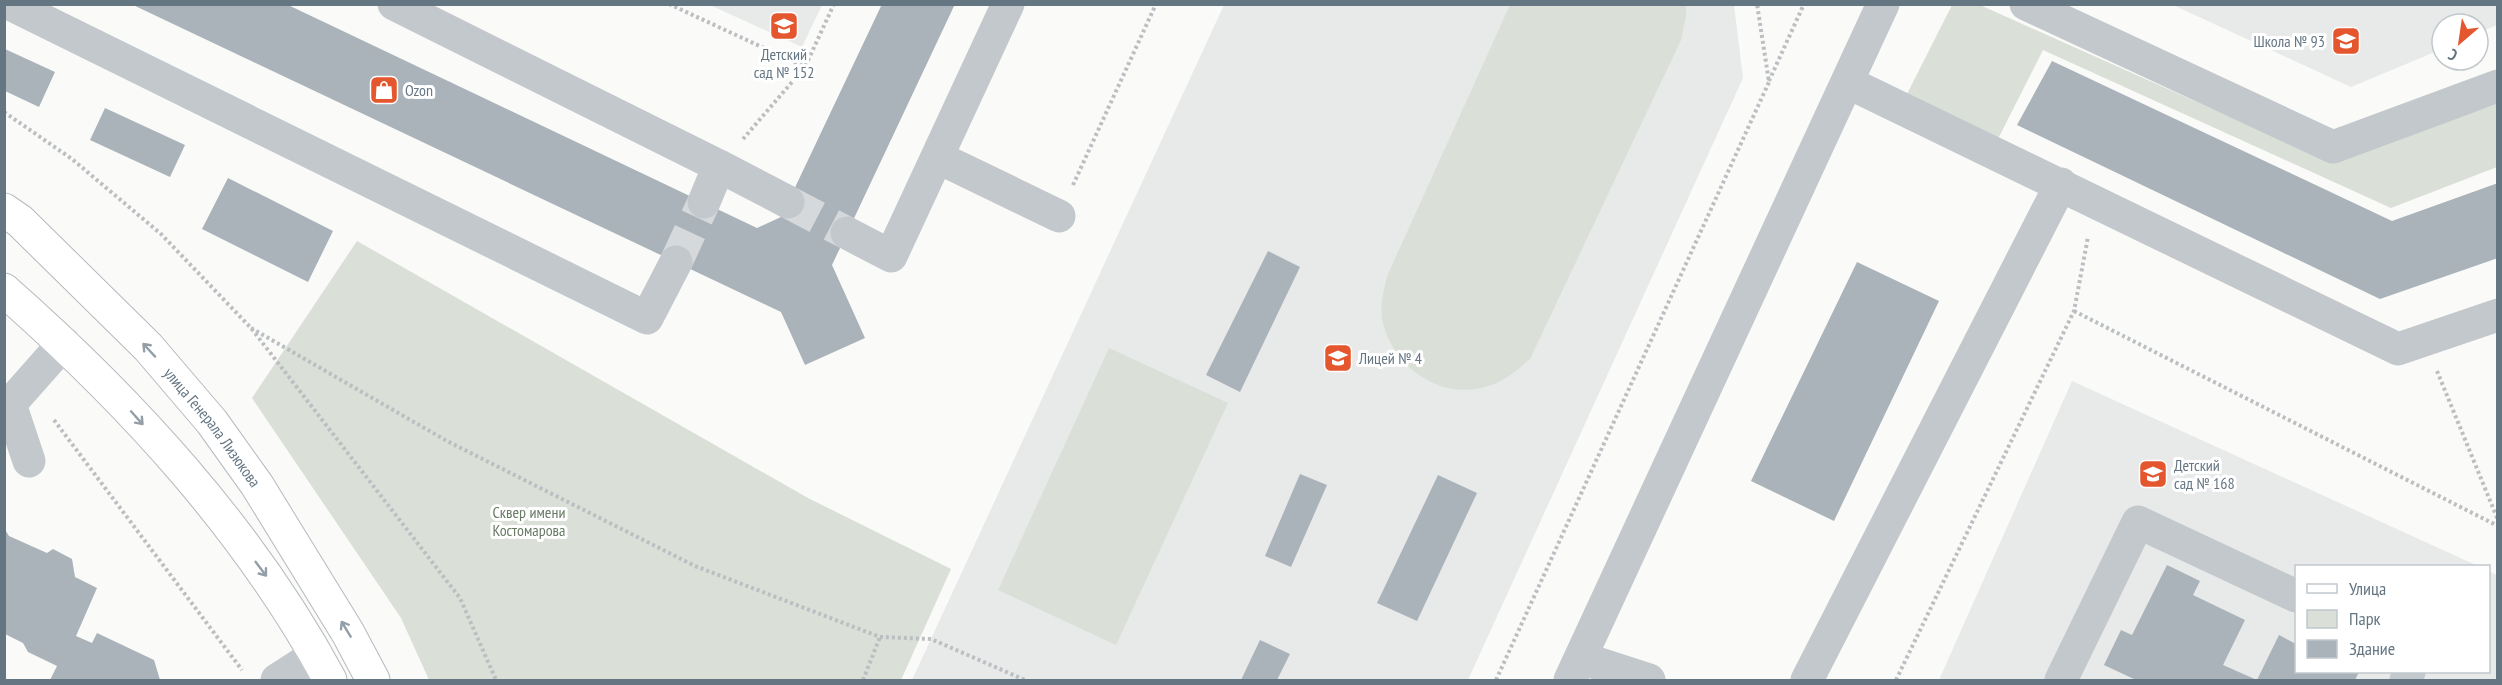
<svg xmlns="http://www.w3.org/2000/svg" width="2502" height="685" font-family="'PT Sans Narrow',sans-serif">
<rect width="100%" height="100%" fill="#fafaf8"/>
<path fill="#e8e9e9" d="M710,5H822L802,47Z
M1224,5H1734L1743,78L1468,680H912Z
M2173,5H2497V25L2478,33V24H2442V49L2351,87Z
M2072,381L2478,566H2296V672H2488L2489,571L2497,575V680H1939Z"/>
<path fill="#dadfd7" d="M1510,5H1686V16L1681,40L1530,359C1517,370 1505,381 1488,386C1441,402 1391,366 1382,319C1380,303 1384,288 1388,274Z
M1952,5H1980L2331,162L2497,104V167L2391,208L2043,50L1998,139L1907,94Z
M357,241L808,498L951,569L901,680H429L401,618L252,398Z
M1109,348L1228,403L1116,645L998,590Z"/>
<path fill="#aab3b9" d="M131,4H286L757,228L781,217L882,4H955L832,265L865,338L805,365L781,312Z
M5,49L55,72L39,107L5,91Z
M2052,61L2392,221L2498,183V258L2380,299L2017,125Z
M105,108L185,145L170,177L90,140Z
M228,178L333,231L308,282L202,229Z
M1268,251L1300,267L1240,392L1206,375Z
M1857,262L1939,301L1834,521L1751,481Z
M1300,474L1327,485L1291,567L1265,556Z
M1438,475L1477,493L1417,621L1377,603Z
M4,528L9,536L47,553L53,549L72,559L75,577L97,588L76,636L92,643L97,633L154,660L160,680H50L57,666L28,652L23,643L5,634Z
M2167,565L2200,581L2193,595L2245,620L2223,665L2257,680L2279,635L2296,644V672H2359L2355,680H2136L2104,665L2121,630L2132,635Z
M1260,640L1290,654L1277,680H1241Z"/>
<g fill="none" stroke-linecap="round" stroke-linejoin="round">
<path stroke="#d5d9db" stroke-width="33" stroke-dasharray="33 16" stroke-linecap="butt" d="M788,202L847,233
M676,262L704,202"/>
<g stroke="#b5babe" stroke-width="35">
<g id="major">
<path id="s1" d="M4,210L20,221L148,347L212,422L257,485L348,633L373,680"/>
<path d="M4,290C132,403 249,530 330,680"/>
</g>
</g>
<path stroke="#bbbfc2" stroke-width="4" stroke-dasharray="3 3" stroke-linecap="butt" d="M669,4L805,67
M1769,81L1804,4
M4,112L72,159L161,234L251,328L460,598L496,680
M743,139L805,67L834,4
M1073,185L1156,4
M2074,311L2498,526
M251,328L447,441L695,566L880,637L931,639L1025,680
M2437,371L2498,520
M54,420L242,670
M863,680L880,637
M1496,680L1769,82L1757,4
M1896,680L2074,311L2088,237"/>
<path stroke="#c3c8cc" stroke-width="33" d="M10,4L647,318L676,262
M394,4L719,166L704,202
M2026,4L2333,147L2498,86
M1847,82L2398,349L2498,315
M937,157L1059,216
M719,166L788,202
M847,233L891,256L1008,4
M4,401L10,404L29,461
M10,404L64,343
M1581,658L1649,680
M277,680L316,655
M1570,680L1883,4
M1807,680L2061,184
M2061,680L2138,522L2296,596
M2406,680L2409,672"/>
<use href="#major" stroke="#fff" stroke-width="33"/>
</g>
<defs><path id="oneway-shaft" d="M-6 0H5M1.5-3L5.5 0L1.5 3" fill="none" stroke-width="1.6" stroke-linecap="round" stroke-linejoin="round" transform="scale(1.5)"/></defs>
<g stroke="#939fa8">
<use href="#oneway-shaft" transform="translate(149 350) rotate(-133)"/>
<use href="#oneway-shaft" transform="translate(137 418) rotate(48)"/>
<use href="#oneway-shaft" transform="translate(261 569) rotate(53)"/>
<use href="#oneway-shaft" transform="translate(346 629) rotate(-121)"/>
</g>
<defs>
<g id="school-square" transform="scale(1.5)"><rect x="-9" y="-9" width="18" height="18" rx="4" fill="#e4572e" stroke="#fff"/><path d="M0-5L7-2L0 1L-7-2ZM-4 1L0 2.5L4 1V4Q0 6-4 4Z" fill="#fff"/></g>
<g id="shop-square" transform="scale(1.5)"><rect x="-9" y="-9" width="18" height="18" rx="4" fill="#e4572e" stroke="#fff"/><path d="M-5-2.5h2.3a2.7 3.5 0 0 1 5.4 0H5L5.5 6h-11ZM-1.5-2.5h3a1.5 2.3 0 0 0-3 0Z" fill="#fff"/></g>
</defs>
<g fill-rule="evenodd">
<use href="#school-square" x="784" y="26"/>
<use href="#school-square" x="2346" y="41"/>
<use href="#shop-square" x="384" y="90"/>
<use href="#school-square" x="1338" y="358"/>
<use href="#school-square" x="2153" y="474"/>
</g>
<g text-anchor="middle" dominant-baseline="central" stroke-width="6" stroke-linejoin="round" paint-order="stroke">
<g font-size="16" fill="#657683" stroke="#fff" text-anchor="start">
<text x="2325" y="41" text-anchor="end">Школа № 93</text>
<text x="784" y="54" text-anchor="middle">Детский<tspan x="784" dy="18">сад № 152</tspan></text>
<text x="405" y="90">Ozon</text>
<text x="1359" y="358">Лицей № 4</text>
<text x="2174" y="465">Детский<tspan x="2174" dy="18">сад № 168</tspan></text>
</g>
<g font-size="16" fill="#657683" stroke="#fff">
<text stroke="none"><textPath href="#s1" startOffset="302">улица Генерала Лизюкова</textPath></text>
</g>
<g font-size="16" fill="#687a64" stroke="#fff">
<text x="529" y="512">Сквер имени<tspan x="529" dy="18">Костомарова</tspan></text>
</g>
</g>
<rect width="2502" height="685" fill="none" stroke="#657683" stroke-width="12"/>
<rect x="2295" y="565" width="195" height="108" fill="#ffffff" stroke="#c1c8cd" stroke-width="1.5"/>
<rect x="2307" y="584" width="30" height="9" fill="#ffffff" stroke="#c1c8cd" stroke-width="1.5"/>
<text x="2349" y="595" font-size="18" fill="#657683">Улица</text>
<rect x="2307" y="610" width="30" height="18" fill="#dadfd7" stroke="#c1c8cd" stroke-width="1.5"/>
<text x="2349" y="625" font-size="18" fill="#657683">Парк</text>
<rect x="2307" y="640" width="30" height="18" fill="#aab3b9" stroke="#c1c8cd" stroke-width="1.5"/>
<text x="2349" y="655" font-size="18" fill="#657683">Здание</text>
<g transform="translate(2460 42) rotate(209)"><circle r="28" fill="#ffffff" stroke="#c1c8cd" stroke-width="1.5"/>
<path d="M0-4.5L10 22L0 15L-10 22Z" fill="#e4572e"/>
<text y="-9" font-size="16" font-weight="bold" text-anchor="middle" fill="#657683">С</text>
</g>
</svg>
